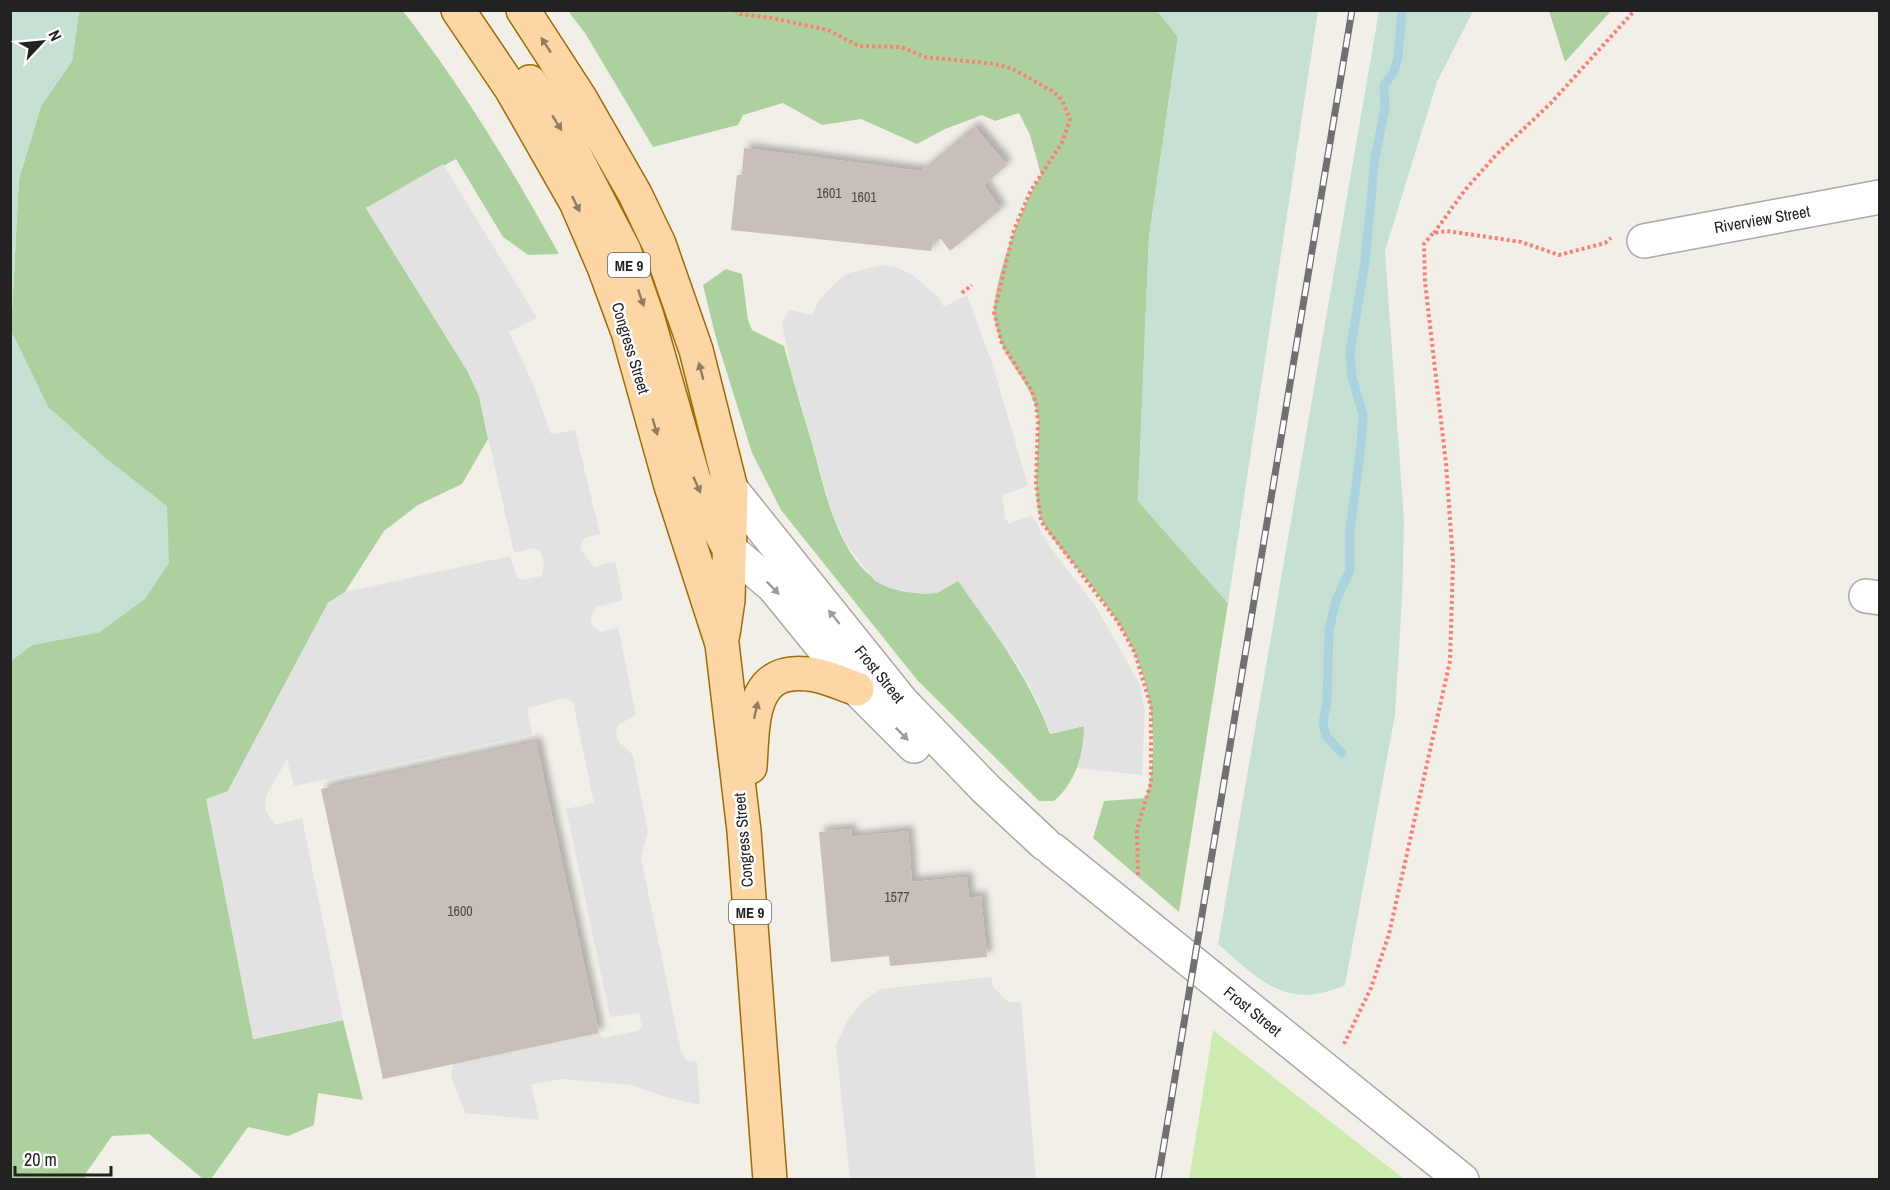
<svg xmlns="http://www.w3.org/2000/svg" width="1890" height="1190" font-family="'Archivo Narrow',sans-serif">
<defs>
<filter id="shadow"><feDropShadow dx="5.5" dy="-5.5" stdDeviation="3" flood-color="#0004"/></filter>
</defs>
<rect width="100%" height="100%" fill="#f2efe9"/>
<path fill="#cdebb0" d="M1213,1030L1404,1179H1189Z"/>
<path fill="#add19e" d="M1157,10L1178,37L1149,237L1138,501L1228,603L1179,912L1093,838L1104,801L1146,798C1159,753 1154,695 1134,652C1123,626 1104,603 1087,580C1072,561 1054,543 1043,523C1030,501 1040,446 1038,419C1035,389 1015,373 1003,347C999,338 994,322 994,312C994,278 1022,204 1041,175L1030,135L1019,113L995,121L982,115L945,129L917,144L861,119L822,125L783,103L743,115L738,125L653,147L585,33L568,11Z
M79,11H403C462,87 512,169 559,254L528,255L503,237L456,159L366,208L468,372L479,396L488,439L462,484L418,505L384,531L345,592L328,603L228,791L254,1039L343,1020L363,1100L318,1093L314,1125L288,1136L248,1127L211,1179H203L149,1134L112,1136L86,1173L85,1179L11,1180V661L32,645L100,632L103,456L48,407L11,331L19,179L41,106L72,61Z
M1549,11V10L1611,11L1565,62Z
M726,269L742,274L748,320L752,330L784,346C793,380 803,414 813,447C827,497 842,579 902,591C928,596 936,594 958,580C993,630 1029,677 1050,734L1084,726C1084,754 1076,782 1054,801H1039L918,681L781,510L752,453L716,338L703,285Z"/>
<path fill="#c6e0d4" d="M11,10L79,11L72,61L41,106L19,179L11,331L48,407L103,456L167,506L169,563L145,599L100,632L32,645L11,661Z
M1157,11H1318L1228,603L1138,501L1149,237L1178,37Z
M1379,11H1473L1437,82L1385,251L1404,521L1402,599L1395,715L1345,985C1286,1011 1261,981 1218,944Z"/>
<path fill="#e2e2e2" d="M443,164L537,318L509,332L533,384L551,434L575,430L600,534L584,538L580,549L594,567L615,561L623,600L596,607L591,618L592,625L600,632L618,628L636,715L618,725L616,732L618,741L633,755L648,832L641,858L681,1051L686,1060L697,1062L700,1105L662,1096L632,1085L561,1079L531,1084L539,1120L465,1113L451,1076L453,1064L599,1033L602,1038L639,1031L642,1027L639,1013L610,1017L566,809L594,803L573,702L565,698L527,708L532,734L294,786L287,759L266,796L265,810L276,825L302,818L343,1020L253,1039L206,799L228,791L328,603L345,592L510,556L517,577L522,580L542,576L544,566L542,554L534,548L514,553L479,396L468,372L366,208Z
M882,265L899,268L914,276L938,297L944,307L967,295L994,369L1028,486L1002,495L1005,518L1009,524L1032,515L1050,547L1096,607L1125,658L1140,686L1145,711L1142,775L1078,768L1084,741V726L1050,734L1039,704L1019,667L958,581L937,593L925,594L889,588L875,581L847,545L833,515L792,375L782,323L789,310L812,315L819,300L845,274Z
M991,977L993,987L1008,1002H1021L1036,1179H850L836,1045L848,1019L863,1001L881,989Z"/>
<g fill="none" stroke-linecap="round" stroke-linejoin="round">
<path stroke="#aad3df" stroke-width="9" d="M1342,753L1326,736L1323,723L1327,701L1329,630L1336,600L1350,570V529L1360,455L1363,415L1352,377L1350,352L1365,262L1375,158L1385,108L1384,85L1394,72L1398,57L1402,10"/>
</g>
<path fill="#c7bfb8" filter="url(#shadow)" d="M974,126L1007,165L984,185L1001,209L950,251L941,239H934L931,251L731,230L737,175H742L744,148L921,171Z
M536,742L599,1033L383,1079L321,789Z
M851,829L852,837L908,831L912,882L967,877L969,898L981,896L987,957L890,966L889,956L831,962L819,832Z"/>
<g fill="none" stroke-linecap="round" stroke-linejoin="round">
<g stroke="#a9a9a9" stroke-width="36">
<path id="minor" d="M1644,241L1880,197
M1866,596L1880,598"/>
</g>
<g stroke="#a9a9a9" stroke-width="36">
<path id="tertiary" d="M731,489L902,702L986,789L1045,844
M729,549L773,586L857,689L914,746
M1053,850L1462,1180"/>
</g>
<g stroke="#a06b00" stroke-width="36">
<path id="primary" d="M458,10L512,90L576,202L604,267L628,332L671,486L722,644L744,831L770,1180
M523,10L580,98L635,194L659,244L696,350L731,489L728,600L723,634
M530,82L559,125L624,250L647,316L694,480L727,545
M750,767C753,725 749,667 808,674C824,675 842,684 857,689"/>
</g>
<path stroke="#fa8072" stroke-width="4" stroke-dasharray="3 3" stroke-linecap="butt" d="M735,10L740,14L772,18L828,30L859,46L901,47L925,57L995,64L1013,69L1054,92L1062,100L1070,119L1063,141L1030,192L1014,230L994,312L1002,344L1032,391L1036,404L1038,422L1036,483L1041,521L1118,622L1135,653L1151,707V783L1137,829L1138,875
M1434,233L1465,190L1496,155L1551,103L1635,10
M962,293L972,285
M1344,1044L1371,988L1389,934L1450,661L1453,561L1446,464L1425,282L1424,244L1433,233L1447,231L1521,242L1559,255L1605,243L1611,238"/>
<use href="#minor" stroke="#fff" stroke-width="33"/>
<use href="#tertiary" stroke="#fff" stroke-width="33"/>
<use href="#primary" stroke="#fcd6a4" stroke-width="33"/>
<g stroke="#707070" stroke-width="7">
<path id="rail" d="M1158,1180L1352,10"/>
</g>
<use href="#rail" stroke="#fff" stroke-width="4.5" stroke-dasharray="14" stroke-linecap="butt"/>
</g>
<defs><path id="oneway-solid" d="M-6-.8H1V-3.2L6.5 0L1 3.2V.8H-6Z" transform="scale(1.5)"/></defs>
<g fill="#8f7c63">
<use href="#oneway-solid" transform="translate(546 45) rotate(-123)"/>
<use href="#oneway-solid" transform="translate(557 123) rotate(58)"/>
<use href="#oneway-solid" transform="translate(576 204) rotate(64)"/>
<use href="#oneway-solid" transform="translate(641 298) rotate(71)"/>
<use href="#oneway-solid" transform="translate(701 371) rotate(-105)"/>
<use href="#oneway-solid" transform="translate(655 427) rotate(74)"/>
<use href="#oneway-solid" transform="translate(697 485) rotate(66)"/>
<use href="#oneway-solid" transform="translate(756 710) rotate(-77)"/>
</g>
<g fill="#9c9c9c">
<use href="#oneway-solid" transform="translate(773 588) rotate(45)"/>
<use href="#oneway-solid" transform="translate(834 617) rotate(-129)"/>
<use href="#oneway-solid" transform="translate(902 734) rotate(45)"/>
</g>
<g text-anchor="middle" dominant-baseline="central" stroke-width="5" stroke-linejoin="round" paint-order="stroke">
<g font-size="14" fill="#4b4948">
<text x="829" y="193">1601</text>
<text x="864" y="197">1601</text>
<text x="897" y="897">1577</text>
<text x="460" y="911">1600</text>
</g>
<g fill="#fff" stroke="#646464" stroke-width="1.5">
<rect x="608" y="253" width="42" height="24" rx="4.5"/>
<rect x="729" y="900" width="42" height="24" rx="4.5"/>
</g>
<g font-size="15" font-weight="bold" fill="#222">
<text x="629" y="265">ME 9</text>
<text x="750" y="912">ME 9</text>
</g>
<g font-size="16" fill="#222" stroke="#fff">
<text transform="translate(1762 219) rotate(-10)">Riverview Street</text>
<text transform="translate(631 348) rotate(73)">Congress Street</text>
<text transform="translate(880 674) rotate(51)">Frost Street</text>
<text transform="translate(743 840) rotate(-95)">Congress Street</text>
<text transform="translate(1253 1011) rotate(39)">Frost Street</text>
</g>
</g>
<rect width="1890" height="1190" fill="none" stroke="#222222" stroke-width="24"/>
<g transform="translate(42 42) rotate(64)" stroke="#ffffff" stroke-width="4.5" paint-order="stroke">
<path d="M0-4.5L10 22L0 15L-10 22Z" fill="#222222"/>
<text y="-9" font-size="16" font-weight="bold" text-anchor="middle" fill="#222222">N</text>
</g>
<path d="M15 1166v9h96v-9" fill="none" stroke="#222222" stroke-width="3"/>
<text x="24" y="1166" font-size="18" fill="#222222" stroke="#ffffff" stroke-width="4.5" paint-order="stroke">20 m</text>
</svg>
